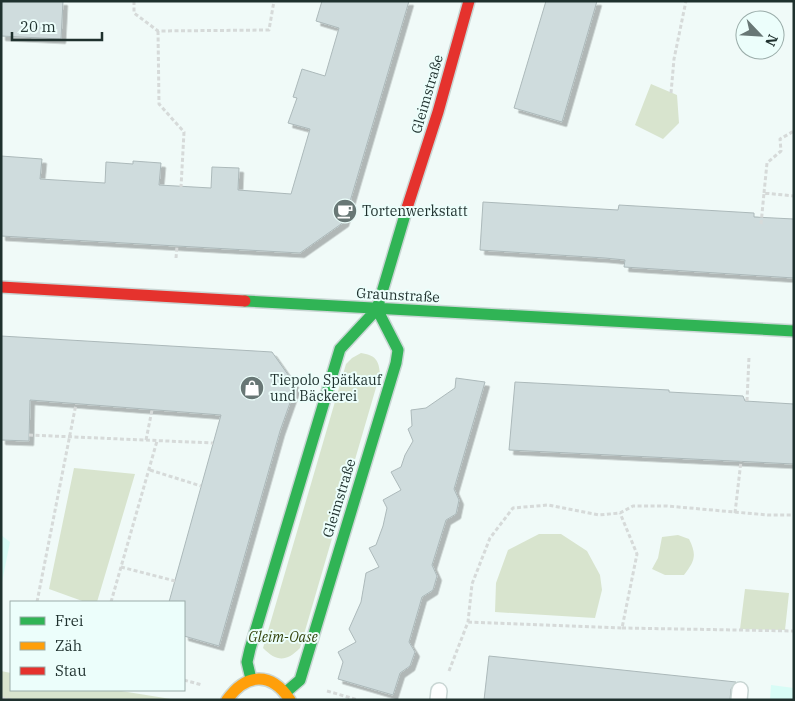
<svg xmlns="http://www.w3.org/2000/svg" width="795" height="701" font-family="'IBM Plex Serif',serif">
<defs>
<filter id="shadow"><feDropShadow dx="4.5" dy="4.5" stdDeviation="0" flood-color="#0004"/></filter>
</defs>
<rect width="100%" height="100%" fill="#f0faf8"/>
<path fill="#d8fcf6" d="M1,535L10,542L1,587Z
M771,685L794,688V700H770Z"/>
<path fill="#d8e4ce" d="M651,84L677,95L679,123L663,139L635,125Z
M361,353C375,355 379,360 380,374L300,648C286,662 277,662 263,648L346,364L352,358Z
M74,468L135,474L97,602H85L49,589Z
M539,534H561L587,551L600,575L602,590L595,618L495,612L496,583L508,550Z
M678,535L689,539C697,555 695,561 684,575H665L652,569L658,558L662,537Z
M745,589L789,593L785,630L740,629Z
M1,671L11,673V690H115L177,700H1Z"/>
<path fill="#cfdcdd" stroke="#acb9ba" filter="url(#shadow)" d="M1,1H63L61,39L1,36Z
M322,1H409L344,222L300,253L1,236V156L42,159L40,179L105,183L106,162L133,164V161L161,163L159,185L211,188L212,167L239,168L238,190L291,194L310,129L288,123L297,98L293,97L302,69L325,76L339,28L316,21Z
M546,1H597L562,122L514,108Z
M483,202L618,210L619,205L754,213V217L794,219V278L624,267L625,260L605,258L480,250Z
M1,336L272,352L296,386L280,431L219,646L184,636V602H169L221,415L30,400L29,441L1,440Z
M456,378L485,382L454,489L459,500L456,514L446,520L432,565L437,576L433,590L422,597L409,642L415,652L410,666L400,673L393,695L338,679L343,662L338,652L356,642L349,629L361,602L366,573L379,567L369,548L376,545L383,526L387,508L383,500L401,490L391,472L401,467L405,455L413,441L408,429L412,426L411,410L426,408L455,388Z
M515,382L669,390V392L743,396L745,401L794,404V464L509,450Z
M489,656L736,682L731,689L730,700H484Z"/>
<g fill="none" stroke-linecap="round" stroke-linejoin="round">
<g stroke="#c9d6d4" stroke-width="18">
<path id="lane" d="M438,700L439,691
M739,700L740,690"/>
</g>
<g stroke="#c9d6d4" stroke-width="14">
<path id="fast" d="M245,301L794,331
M251,679L247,662L250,649L340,349L377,309L407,208
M286,692L300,680L396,363L398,350L377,309"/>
</g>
<g stroke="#c9d6d4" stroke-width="14">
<path id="slow" d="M227,700C246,673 271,671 290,700"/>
</g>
<g stroke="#c9d6d4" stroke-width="14">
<path id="jam" d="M407,208L438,112L469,1
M1,287L245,301"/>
</g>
<path stroke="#d6dad9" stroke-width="3" stroke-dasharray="4 2.5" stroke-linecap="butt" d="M134,1V13L158,31L269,30L274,1
M158,31L159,104L184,132L181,187
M671,93L674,59L686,1
M764,193L767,163L781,151L780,139L794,131
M761,224L764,193L794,196
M176,258L177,246
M747,401L749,357
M29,435L213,443
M146,440L152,410
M150,470L201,486
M735,513L741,461
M121,567L175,581
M37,602L76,404
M111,602L157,441
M468,622L622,628L637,554L620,513
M622,628L794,631
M449,671L468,622L472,584L490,538L513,508L548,505L599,515L620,513L633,506H667L768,515H794
M184,680L202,685
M327,691L358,700
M1,698L13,700"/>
<use href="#lane" stroke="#fdfefe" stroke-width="15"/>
<use href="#fast" stroke="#30b455" stroke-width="11"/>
<use href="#slow" stroke="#ff9f0a" stroke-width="11"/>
<use href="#jam" stroke="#e5322d" stroke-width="11"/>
</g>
<defs>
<g id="cafe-disc" transform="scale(1.25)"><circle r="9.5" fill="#687775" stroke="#ecfefb"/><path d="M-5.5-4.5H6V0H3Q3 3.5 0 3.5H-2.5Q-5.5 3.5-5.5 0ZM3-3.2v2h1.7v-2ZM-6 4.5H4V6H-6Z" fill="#fff"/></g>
<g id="shop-disc" transform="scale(1.25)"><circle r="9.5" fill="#687775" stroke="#ecfefb"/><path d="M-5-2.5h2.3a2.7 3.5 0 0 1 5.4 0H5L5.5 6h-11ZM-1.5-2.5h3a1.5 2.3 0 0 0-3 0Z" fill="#fff"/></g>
</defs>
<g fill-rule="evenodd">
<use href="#cafe-disc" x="345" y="211"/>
<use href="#shop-disc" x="252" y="388"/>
</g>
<g text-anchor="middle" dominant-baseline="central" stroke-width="4" stroke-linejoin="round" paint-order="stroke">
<g font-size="14" fill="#1f312e" stroke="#ecfefb">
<text transform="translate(427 94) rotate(-74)">Gleimstraße</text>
<text transform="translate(398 295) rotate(3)">Graunstraße</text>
<text transform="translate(339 498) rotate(-73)">Gleimstraße</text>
</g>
<g font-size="14" fill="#1f312e" stroke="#ecfefb" text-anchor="start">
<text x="362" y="211">Tortenwerkstatt</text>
<text x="270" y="380">Tiepolo Spätkauf<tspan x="270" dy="16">und Bäckerei</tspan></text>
</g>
<g font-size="14" font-style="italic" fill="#33430d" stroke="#ecfefb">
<text x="283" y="637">Gleim-Oase</text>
</g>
</g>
<rect width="795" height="701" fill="none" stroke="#1f312e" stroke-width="5"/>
<rect x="10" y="601" width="175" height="90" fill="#ecfefb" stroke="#9aaca9"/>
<rect x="20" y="617" width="25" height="8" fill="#30b455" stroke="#9aaca9"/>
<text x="55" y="626" font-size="15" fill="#1f312e">Frei</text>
<rect x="20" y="642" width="25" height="8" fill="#ff9f0a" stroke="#9aaca9"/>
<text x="55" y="651" font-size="15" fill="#1f312e">Zäh</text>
<rect x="20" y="667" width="25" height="8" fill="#e5322d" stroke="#9aaca9"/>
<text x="55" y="676" font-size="15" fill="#1f312e">Stau</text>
<g transform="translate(760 35) rotate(115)"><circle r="24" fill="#ecfefb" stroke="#9aaca9"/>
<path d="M0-4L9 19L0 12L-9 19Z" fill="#687775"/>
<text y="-8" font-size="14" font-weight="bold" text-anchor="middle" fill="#1f312e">N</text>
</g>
<path d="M12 32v8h90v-8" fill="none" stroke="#1f312e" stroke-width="2.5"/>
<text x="20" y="32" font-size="15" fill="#1f312e" stroke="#ecfefb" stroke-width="4" paint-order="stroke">20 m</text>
</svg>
